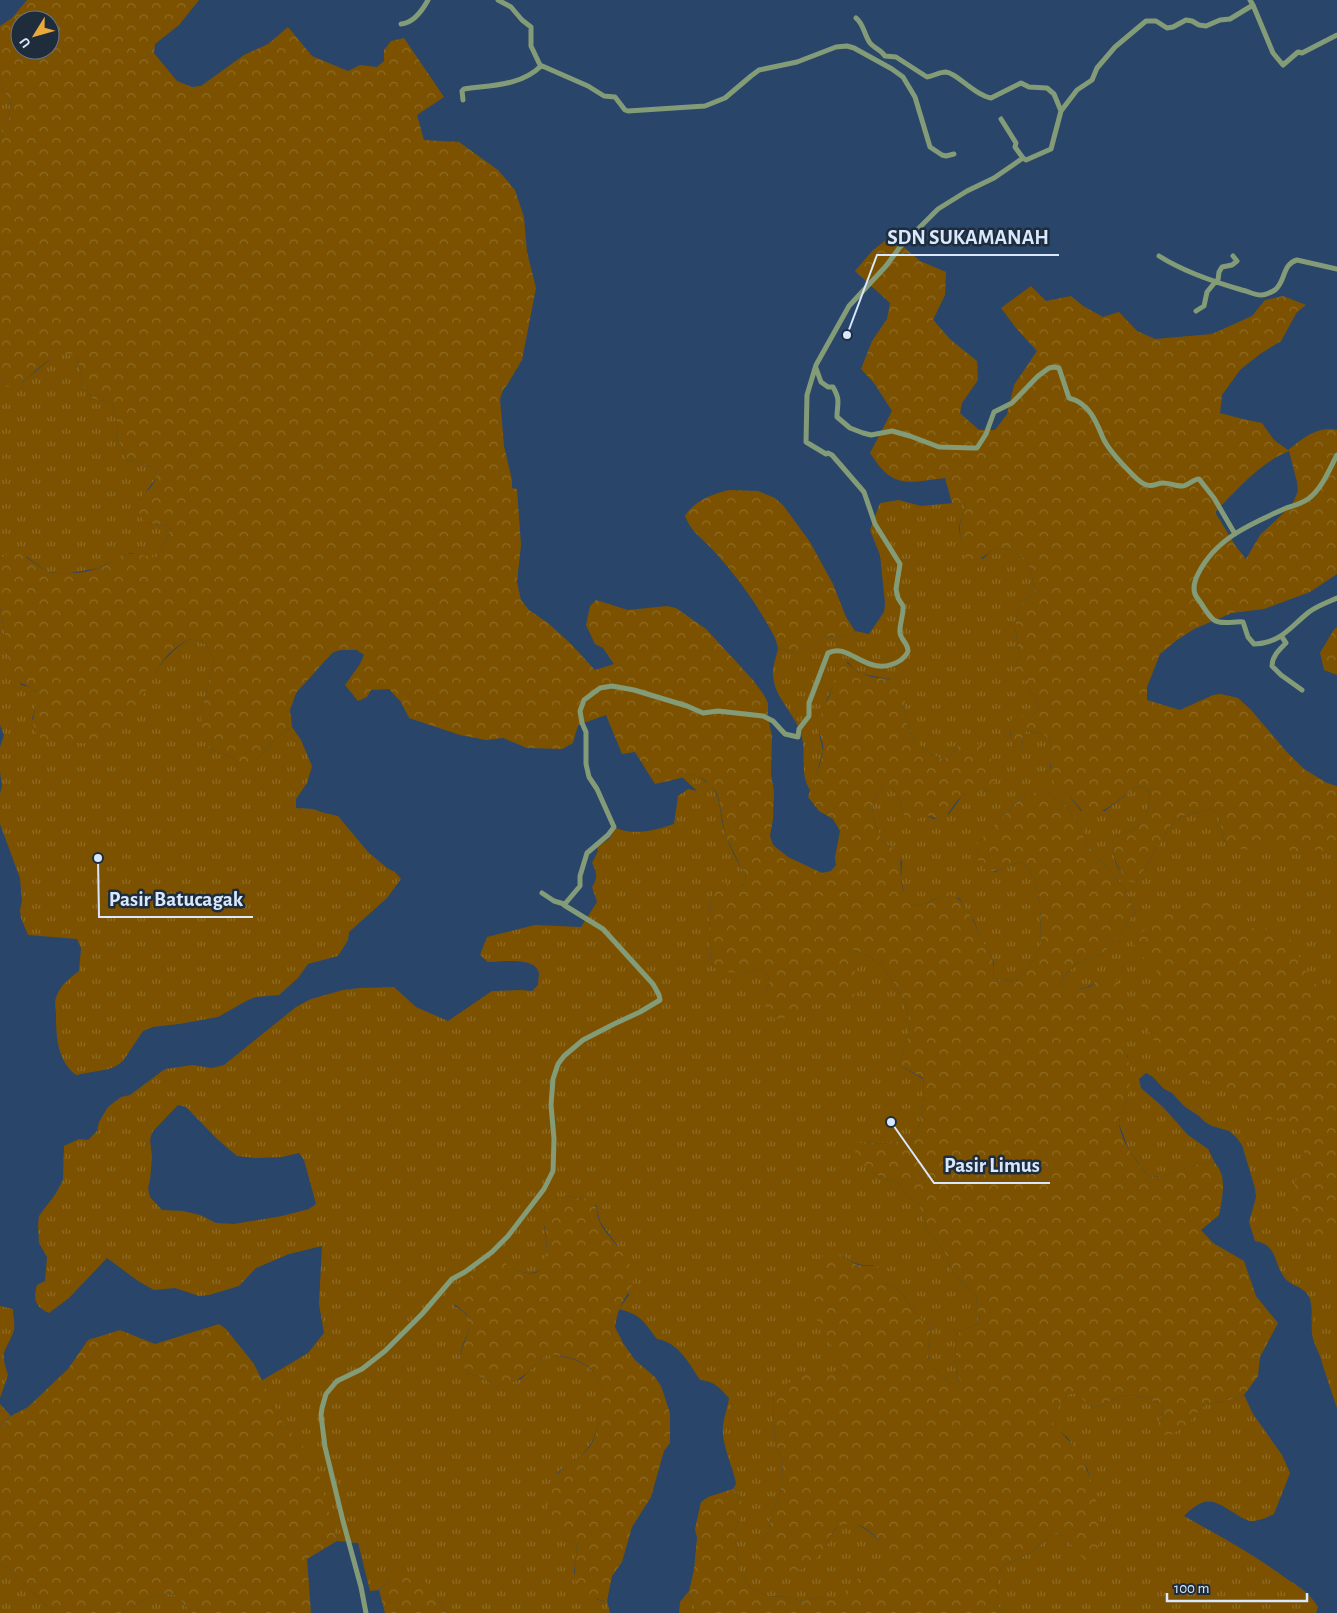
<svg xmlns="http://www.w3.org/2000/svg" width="1337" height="1613" font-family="'Alegreya Sans',sans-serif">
<defs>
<pattern id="grass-tufts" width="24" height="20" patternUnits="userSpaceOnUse" patternTransform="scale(1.25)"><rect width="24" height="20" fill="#7c5200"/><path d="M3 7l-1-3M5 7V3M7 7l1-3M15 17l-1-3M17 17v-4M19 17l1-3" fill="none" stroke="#8e6b26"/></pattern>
<pattern id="forest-crowns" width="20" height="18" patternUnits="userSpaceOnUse" patternTransform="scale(1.25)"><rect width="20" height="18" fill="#7c5200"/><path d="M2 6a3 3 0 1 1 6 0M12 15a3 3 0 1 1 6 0" fill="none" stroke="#8e6b26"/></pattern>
</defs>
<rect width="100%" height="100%" fill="#29456a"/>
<path fill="url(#grass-tufts)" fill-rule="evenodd" d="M0,86L11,101L9,118L3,125V134L0,141Z
M63,353H72L78,360L83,386L93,399L112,402L118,427L116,435L127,460L156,468L157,477L145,493L139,500L146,523L164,525L171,529L157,557H148L131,553L123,555L99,568L65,574L48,572L27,557H2L0,560V378L5,386L22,383L54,356Z
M899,500L921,506L965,502C964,510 962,516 960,523C957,532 963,542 966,551L983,559L995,547C1029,553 1030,561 1035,593C1009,605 1015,633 1020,656L1015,665L1026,680L1040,710L1027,717L1011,719L1012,727L1010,735L1017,751L1023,746L1022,738L1026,731L1043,734L1050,740L1052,757L1050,766L1054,783L1069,796L1081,811H1105L1132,790L1140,786L1148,789C1153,806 1145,825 1128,832C1123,834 1118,835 1113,838C1111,849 1114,864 1122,873C1125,877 1132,880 1136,883L1170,826L1183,816L1211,809L1218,814L1224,840L1228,847L1265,843L1309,851L1318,849L1327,851L1337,857V1408C1331,1390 1325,1373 1320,1356C1317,1349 1313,1341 1312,1334C1311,1322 1313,1311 1310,1299C1306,1286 1291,1287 1284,1277C1273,1262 1278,1245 1255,1241L1249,1222L1256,1197L1255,1188L1242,1145L1236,1137L1229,1131L1212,1126L1205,1122L1199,1116L1184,1106L1172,1093L1164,1089L1153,1077L1146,1073L1139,1079L1141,1088L1163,1107L1188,1135L1208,1149L1215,1163C1188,1160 1172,1181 1148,1176L1129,1150L1119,1124L1120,1115L1127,1100L1128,1056L1123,1049L1126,1040L1096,981C1084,993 1075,988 1059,985C1065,976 1073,964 1084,960C1089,958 1094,957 1099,955C1111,949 1127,923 1135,912L1124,887L1089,847L1084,839L1083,830L1063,802L1048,793L1039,791L1023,796L978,842L977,856L995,872L1018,862L1026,865L1035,880L1040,906L1041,944L1033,961L1023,974L1016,980L999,981L993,974L994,964L991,955L981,939L974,921L959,898C954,898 947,895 942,896C928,900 927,908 910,904L905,897L901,879L902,862L892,847L883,843C875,821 864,806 883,786H891L900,800L904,817L926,815L934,819L949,814L962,796L970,792L987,790L963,741L951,754L944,759C916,751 900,725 906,697L889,679L862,674L854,669L848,662L835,665L836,675L834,684L827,699L819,733L823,751L814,782L810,790C799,774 807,752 801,734C795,713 774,698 773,675C772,667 777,656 778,648L797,654L823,636L839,637L855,631L869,634L884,612L885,603L880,555L870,530L880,503Z
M0,607L6,641V650L21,685L30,687L37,693V702L32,719L61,741L79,742L154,674C164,659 174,649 189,639L206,644L214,660L201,714L209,748L231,757L238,762L255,761L278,736L292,727L301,740L312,766L307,783L296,799V808L313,809L321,812L338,816L368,852L387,868L395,872L401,879L387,898L349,932L348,940L338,956L308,964L298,978L279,995L256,997L248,1000L218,1017L179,1024L153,1027L143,1031L123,1061L116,1066L109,1069L76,1075C57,1060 56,1036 56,1014C56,1009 54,1002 56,998C59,986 70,978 79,971L81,948L77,939L28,935L21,918L20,910L22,901L20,878L0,824V794L2,786L0,772V747L4,735L0,725Z
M694,775C725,788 717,807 725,834C730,849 739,863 746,877L743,886L735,888L719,881L711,898L709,933L711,962L715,968L741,973L759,969L766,972L770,980L765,996L780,1019L813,1004H839L854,967L851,959L852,950C880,954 900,987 907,1012C908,1017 911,1022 910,1027C908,1040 903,1053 899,1065L923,1079C926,1094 921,1123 915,1138L883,1144L866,1142L872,1173L897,1183L905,1193L918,1203L927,1229L947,1256L952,1271L976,1297L979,1324L962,1330L955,1336L956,1355L954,1364L960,1380L952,1384C924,1363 926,1361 931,1327C926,1323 920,1318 916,1313C905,1300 904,1288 885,1284L873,1265C859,1267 851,1261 840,1254L820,1321L825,1328L832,1346L843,1361L842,1370L834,1374H803L774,1396L773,1405L775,1443L782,1459L783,1477L779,1497L772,1512L769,1530L759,1547L827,1545C829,1541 831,1535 834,1531C845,1515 864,1526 875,1537C879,1541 887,1549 889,1555C891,1561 888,1565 884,1570L876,1572L867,1571L837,1599L828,1600L820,1597L802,1601L785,1597L767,1596L751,1588L736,1566V1558L738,1549L735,1541V1531L742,1513L739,1495L733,1489L736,1484L735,1479C731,1462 721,1443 723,1425C724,1416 728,1407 729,1398C720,1388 714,1381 700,1380C689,1363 678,1342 657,1339C643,1321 642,1315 619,1309L629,1295L617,1245L600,1222L596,1205L583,1199L566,1196L543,1220C545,1230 549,1255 545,1264C538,1279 518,1272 507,1266L454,1306C486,1320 458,1339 461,1358C462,1363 465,1369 467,1373L484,1378L495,1387L521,1379L546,1355C587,1356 611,1376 600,1418C597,1430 594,1441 586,1450C579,1459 567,1465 558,1472L562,1538L577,1545L574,1573L597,1600L607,1601L610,1613H447L431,1588L390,1579L379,1590L370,1591L358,1543L337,1541L314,1461L282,1421L261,1381L308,1353L324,1333L319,1304L322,1246L289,1254L256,1268L239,1286L209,1295L199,1296L175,1288L154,1290L138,1281L107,1258L69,1298L49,1313C35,1307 33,1299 37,1285L45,1281L47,1257L39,1243L38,1225L39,1216L44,1209L55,1195L63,1180L64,1146L79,1139L88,1140L97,1131L99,1122L108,1107L121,1097L130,1095L165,1069L193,1065L212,1068L224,1065L296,1007L311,999L343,990L360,988L394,987L416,1007L448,1021L492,991L521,990L532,991L538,985C538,981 539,976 539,973C535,956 501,962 488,962L480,955L487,937L535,925L581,927L597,902L592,887C598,878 597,872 592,863L598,851L597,847L609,839L616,828C635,836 655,830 674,824L678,796L688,789L697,791L682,777ZM178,1105L186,1107L217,1139L237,1156L256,1158L282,1157L299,1153L304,1160L316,1204L309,1209L282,1216L234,1224L216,1223L200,1215L183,1211L162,1210L150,1197L148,1188L150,1180L152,1157L150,1139L153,1131Z
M0,1306L13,1309C13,1316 16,1327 13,1333C4,1355 0,1350 8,1375L0,1398Z
M1069,1394H1077C1081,1397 1085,1403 1089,1405C1100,1411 1109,1399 1119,1397C1133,1393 1148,1398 1161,1405L1163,1414L1159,1422L1188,1423L1200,1409L1207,1404L1226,1401L1244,1395L1253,1414L1282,1455L1290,1473L1274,1514C1268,1517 1261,1520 1254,1521C1249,1522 1244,1519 1239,1516C1214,1501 1208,1493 1184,1516C1216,1534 1250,1552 1280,1574C1295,1585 1308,1590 1318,1607L1316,1613H1001L998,1603L997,1575L1002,1567L1035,1550L1053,1533L1062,1535L1087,1562L1099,1529L1088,1470L1068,1438L1054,1426L1049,1418Z
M0,1404L11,1416L0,1427Z
M0,1562L18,1577L54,1613H0Z
M689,1591L696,1613H679L680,1602Z
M167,1594L176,1595L192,1613H122L147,1598Z"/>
<path fill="url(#forest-crowns)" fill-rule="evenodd" d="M27,0H199L179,25L155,44L154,53L177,81L192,87L201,86L244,55L268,44L288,27L312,56L348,71L360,65L377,67L384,61V50L391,41L404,38L444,97L417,115L424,140L459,142L498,170L515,190L524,217L527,252L536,288L522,360L507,385L503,390L500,399L504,446L512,480V488L517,489L521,545L517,582L521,600L529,610L548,623L571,644L595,670L614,664L603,648L595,644L586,625L590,606L596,600L628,610L667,606L676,608L706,629L753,680L764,695L768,703V718L772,736L771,774L774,792L773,819L770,836L773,845L788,857L822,873L831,871L836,865L835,857L840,831L833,819L819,811L808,797C812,782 820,768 823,752C825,742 817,733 819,722C824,702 838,686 835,666L840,659C849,662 853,671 863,674C884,683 893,671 906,697C900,725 916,751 944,759L951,754L963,741C974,739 978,743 985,751C994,760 1002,780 988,789C980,793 970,790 962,796C954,803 950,813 942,820L926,815L911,823L904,817L900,800L891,786H883C864,806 875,821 883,843C904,851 900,858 901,878C901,887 905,896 910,904C930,909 936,893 950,895C964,896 976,927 981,938C985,946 992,953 993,963C994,966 993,970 993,974L999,981L1016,980L1023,974L1033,961L1041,944L1040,906L1035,880L1026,865L1018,862C1004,868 984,881 978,858C976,853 978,847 978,842L1023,796L1039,791L1048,793L1063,802L1083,830L1084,839L1089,847L1124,887L1135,912C1127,923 1111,949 1099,955C1095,957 1089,958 1084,960C1073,964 1065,975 1059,985L1082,989L1090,987L1096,981L1113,977L1120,983C1125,1005 1130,1027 1124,1049C1132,1061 1131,1088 1126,1102C1123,1109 1118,1117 1119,1125C1123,1145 1136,1160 1148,1176C1172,1181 1188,1160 1215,1163C1228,1177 1222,1198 1219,1215L1201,1230L1213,1243L1244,1261L1256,1296L1278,1323L1260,1357L1258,1376L1244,1395L1226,1401L1207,1404L1200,1409L1189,1423L1173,1434L1165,1435L1159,1430V1422L1163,1414L1161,1405C1148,1398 1133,1393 1119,1397C1109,1399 1100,1411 1089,1405C1085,1403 1081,1397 1077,1394H1069L1050,1418C1057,1431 1071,1440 1079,1454C1092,1474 1104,1522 1098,1547C1096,1553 1091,1558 1087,1563L1062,1535L1053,1533L1035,1550L1002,1567L997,1575L998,1603L1001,1613H696L689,1591L694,1570L697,1538L695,1529L701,1502L708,1497L733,1489L739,1495L742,1504V1513L735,1531V1541L738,1549L736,1558V1566L751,1588L767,1596L785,1597L802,1601L820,1597L828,1600L837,1599L867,1570L876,1572L884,1570C890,1562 891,1557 885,1549C876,1537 866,1523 849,1524C843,1524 839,1525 835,1529C832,1533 830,1539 828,1543C823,1552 810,1566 800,1570C795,1571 789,1571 784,1572C774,1574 768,1575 759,1568L757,1556L759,1547L769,1530L772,1512L779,1497L783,1477L782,1459L775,1443L773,1405L774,1396L779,1389L803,1374H834L842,1370V1361C839,1357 835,1352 833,1348C825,1335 827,1326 813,1317C812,1297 807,1276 819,1260C823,1254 827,1250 834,1252C844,1254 850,1262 858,1265C866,1267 873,1265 881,1267V1277L885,1284C904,1288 905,1300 916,1313C920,1318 926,1323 931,1327C926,1361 924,1363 952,1384L960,1380L954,1364L956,1355L955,1336L962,1330L979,1324L976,1297L952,1271L947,1256L927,1229L918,1203L905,1193L897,1183L872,1173L865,1167L855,1153L857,1143L866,1142L883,1144L915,1138C921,1123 926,1094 923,1078L899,1065C903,1053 908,1040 910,1027C911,1022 908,1017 907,1012C900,987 880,954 852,950C850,964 862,982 854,995C845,1011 826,1001 811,1005C801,1008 790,1019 779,1019C774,1019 770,1016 766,1013L765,996L770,980L766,972L759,969L741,973L723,972L715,968L711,962L709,933L711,898L719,880L735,888L743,886L746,877L725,835L719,800L716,792L705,780L694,775L655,784L635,752L622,754L606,715L578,725L573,743L562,749L527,748L503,738L486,740L460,735L409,718L401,702L389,689L371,690L367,697L358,701L345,685L360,664L364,655L357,650H340L332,653L296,693L290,710L292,727L278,736L255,761L247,764L238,762L231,757L209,748L202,733L201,714L214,660L206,644L189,639C179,645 170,651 163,661C143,687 134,734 97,742C82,745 59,741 44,741C25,727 37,712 37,693L30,687L14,680L6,649V641L0,607V560C17,539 37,571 54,573C69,574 85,573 99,568C108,565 115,557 123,555C134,551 146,557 157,557L171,529L164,525L146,523C123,498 151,497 156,477C157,474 156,471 156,468L127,460L116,435L118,427L112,402L93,399L83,386L78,360L72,354C48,351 34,377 14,388L5,386L0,378V141L3,134V125L9,118L11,101L0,86V26L12,18ZM20,20H50V50H20Z
M891,236L920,261L946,272L945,295L933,320L951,340L977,361L978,380L962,403L960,413L979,430H995L1007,414L1014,385L1037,351L1016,328L1001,308L1031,286L1046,301L1071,296L1083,306L1103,317L1119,312L1137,331L1155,339L1212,334L1252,316L1265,300L1283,296L1306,305L1297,312L1281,341L1260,354L1240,370L1222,395L1220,413L1243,419L1262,423L1274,440L1288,450C1302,439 1318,425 1337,430V574L1310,592L1264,609L1232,613L1194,629L1177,640L1160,654L1147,687V700L1180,710L1213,695L1221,694L1238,698L1251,710L1285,750L1304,769L1327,783L1337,786V857C1324,849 1315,847 1302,855C1285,849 1266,838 1250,850L1228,847L1224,840L1218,814L1211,809L1183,816L1170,826L1136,883L1127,881C1119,868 1109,854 1113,838C1118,835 1123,834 1128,832C1145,825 1153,806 1148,789L1140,786C1120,795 1111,812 1088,815C1080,810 1076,803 1069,796C1065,792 1057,788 1054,783C1049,775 1051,751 1050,740L1043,734L1026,731L1022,738L1023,746L1016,752C1007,736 1012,735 1011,719L1018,714L1027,717L1040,710L1026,680L1017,681L1013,674L1015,665L1020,656C1015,632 1009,605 1035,593C1030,561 1029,553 995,547C985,557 980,561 966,559C966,549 960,541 960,531C959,522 964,512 965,503H952L945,478C906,483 893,489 870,453L892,411L874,383L861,369L872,341L887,319L890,303L855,271L872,251ZM1289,451L1297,482L1298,491L1292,505L1260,535L1246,559L1235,545L1215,512C1238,489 1258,464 1289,451Z
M729,490L758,491L775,498L783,505L810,542L833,584L846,617L855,631L839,637L823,636L797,654L778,648C776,638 771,630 765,620C750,594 732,571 712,549C700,536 692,533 685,516C694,501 712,494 729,490Z
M1337,627V675L1324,670L1320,653L1333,631Z
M1208,902C1224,909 1238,924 1255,929C1265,932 1274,926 1284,933C1298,945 1298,959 1308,973C1315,984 1325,995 1333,1007L1337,1009V1228L1328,1239C1306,1236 1301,1224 1292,1206C1293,1198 1293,1186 1297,1178C1300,1173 1304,1171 1305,1164C1307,1152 1295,1125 1286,1117C1271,1119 1264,1123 1248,1117C1236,1112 1234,1095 1224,1088C1206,1077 1170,1074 1158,1056C1154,1050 1155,1044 1153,1038C1151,1033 1146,1030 1144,1025C1141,1017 1143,1008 1139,999L1159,982L1158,974L1150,961L1142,957L1128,936L1129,934C1150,933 1145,927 1159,917C1163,913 1168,914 1174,914C1185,913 1197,905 1208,902Z
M566,1196L583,1199L591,1197C598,1207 596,1213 600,1223C608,1238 632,1258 633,1276C634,1289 624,1297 620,1308C617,1314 616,1321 615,1327L623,1343L635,1360L655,1377L661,1386L670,1413V1443L664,1451L651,1497L632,1527L622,1562L612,1576L607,1601C569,1597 574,1574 577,1545L562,1538L547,1519C548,1509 546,1494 550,1485C560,1466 573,1464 586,1451C594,1443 597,1431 599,1420C611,1377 589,1355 546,1355C529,1371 519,1384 495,1387L484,1378L467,1373C465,1368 460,1361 461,1355C462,1343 473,1329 468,1317C466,1310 455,1307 449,1299C464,1281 478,1266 501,1259C509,1268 516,1271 527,1273C551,1278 547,1242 545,1228C544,1225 543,1223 543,1220C544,1210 557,1200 566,1196Z
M219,1324L226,1329L254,1364L282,1421L315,1461L337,1541L307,1559L311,1613H192L176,1595L167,1594L147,1598L122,1613H54L18,1577L0,1562V1427L11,1416L28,1407L68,1369L88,1340L120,1330L155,1344Z
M419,1575L431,1588L447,1613H385L379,1590L390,1579Z"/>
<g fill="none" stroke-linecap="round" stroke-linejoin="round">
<path stroke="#839c77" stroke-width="5" d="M498,0L511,7L522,20L531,27V46L540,65L588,86L604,96L615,97L625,110L628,111L705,106L725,98L751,76L759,70L797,62L836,47L847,46L854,48L892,69L903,77L915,97L930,147L942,155L946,156L954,154
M1253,5L1273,53L1283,65L1298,52L1302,53L1337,35
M856,18C864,24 864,35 870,43C874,48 881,50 885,56L896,57L927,77C934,76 939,72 946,72C957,73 974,95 991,98L1021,83L1029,87L1047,88L1054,94L1061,111
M401,24C413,23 422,11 428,0
M463,100L462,91L464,89C491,85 521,86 541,66
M1001,119L1016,143L1015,147L1023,158
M1159,256C1184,272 1214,282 1242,290C1248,291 1254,295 1261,295C1266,295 1270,293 1275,290C1286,281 1282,264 1297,260L1337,269
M1196,311L1204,306L1207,292L1216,281L1218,280L1219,272L1222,267L1232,265L1237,261L1233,256
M816,368L821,382L828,387H833C841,401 837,403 837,417L850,428L863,433L871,435L892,431L910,436L939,447L973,448H977L986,434L994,412L1012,403L1038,376L1049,368L1054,367L1059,368L1069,398C1089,403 1096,421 1103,438C1109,451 1122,464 1132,474C1136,478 1141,484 1147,485C1153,487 1157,483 1163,483C1169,483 1176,486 1182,486C1188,486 1193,479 1199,479L1214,498L1235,534
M1337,455C1329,470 1322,489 1308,499C1301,504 1292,506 1284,509C1250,524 1215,539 1198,574C1194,582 1192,592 1198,599C1203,605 1207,615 1214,620C1221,625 1235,621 1243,622L1248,637L1254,644C1281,643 1289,628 1309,612C1317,606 1328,602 1337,598
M1282,637L1286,643C1280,649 1272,656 1272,666L1281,675L1302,690
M542,893L554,901L564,904
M366,1613L361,1587L343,1521L325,1447L321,1415L322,1408L326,1394L337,1381L362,1369L385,1351L422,1314L452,1279L465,1272L492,1252L508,1236L544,1189L553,1171L554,1139L551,1105L553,1079L558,1064L564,1056L583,1040L614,1024L640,1012L660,1000L659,995L653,984L603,929L564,905L580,886V876L587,853L608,835L614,827L597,789L589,777L586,764V732L582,723L580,711L584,700L600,688L612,686L634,690L687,706L703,713L718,711L763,716L773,721L785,734L798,737L799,729L809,716V703L828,653C850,641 868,681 901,660C904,657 907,655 908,651C908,643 901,640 900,633C899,624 904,615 903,606L898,598L896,589L900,564L875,524L864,492L832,455L828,453L826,454L806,442L807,395L816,365L849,306L886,266L900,247L938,209L967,191L994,178L1023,158L1026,160L1051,149L1061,111L1077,90L1092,80L1097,68L1115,47L1146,21H1156L1167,28L1173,27L1186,20L1192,21L1199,25L1206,26L1220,20L1230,19L1253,5L1250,0"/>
</g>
<path fill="none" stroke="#d7e8ff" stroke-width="2" d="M847 335L877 255H1059M98 858L99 917H253M891 1122L934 1183H1050"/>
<g fill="#d7e8ff" stroke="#1f2c3c" stroke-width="2">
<circle cx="847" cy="335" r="5"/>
<circle cx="98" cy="858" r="5"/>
<circle cx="891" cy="1122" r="5"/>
</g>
<g font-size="21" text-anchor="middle" font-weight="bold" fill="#d7e8ff" stroke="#1f2c3c" stroke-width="5" stroke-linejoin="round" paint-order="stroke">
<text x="968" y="244">SDN SUKAMANAH</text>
<text x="176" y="906">Pasir Batucagak</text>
<text x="992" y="1172">Pasir Limus</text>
</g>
<g transform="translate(35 35) rotate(233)"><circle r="24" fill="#1f2c3c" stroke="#69778a"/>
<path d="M0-4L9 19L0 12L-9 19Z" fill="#eca93b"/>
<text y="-8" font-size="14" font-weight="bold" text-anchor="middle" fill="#d7e8ff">U</text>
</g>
<path d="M1167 1593v8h140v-8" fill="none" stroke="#d7e8ff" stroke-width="2.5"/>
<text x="1174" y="1593" font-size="15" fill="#d7e8ff" stroke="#1f2c3c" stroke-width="4" paint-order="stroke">100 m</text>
</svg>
